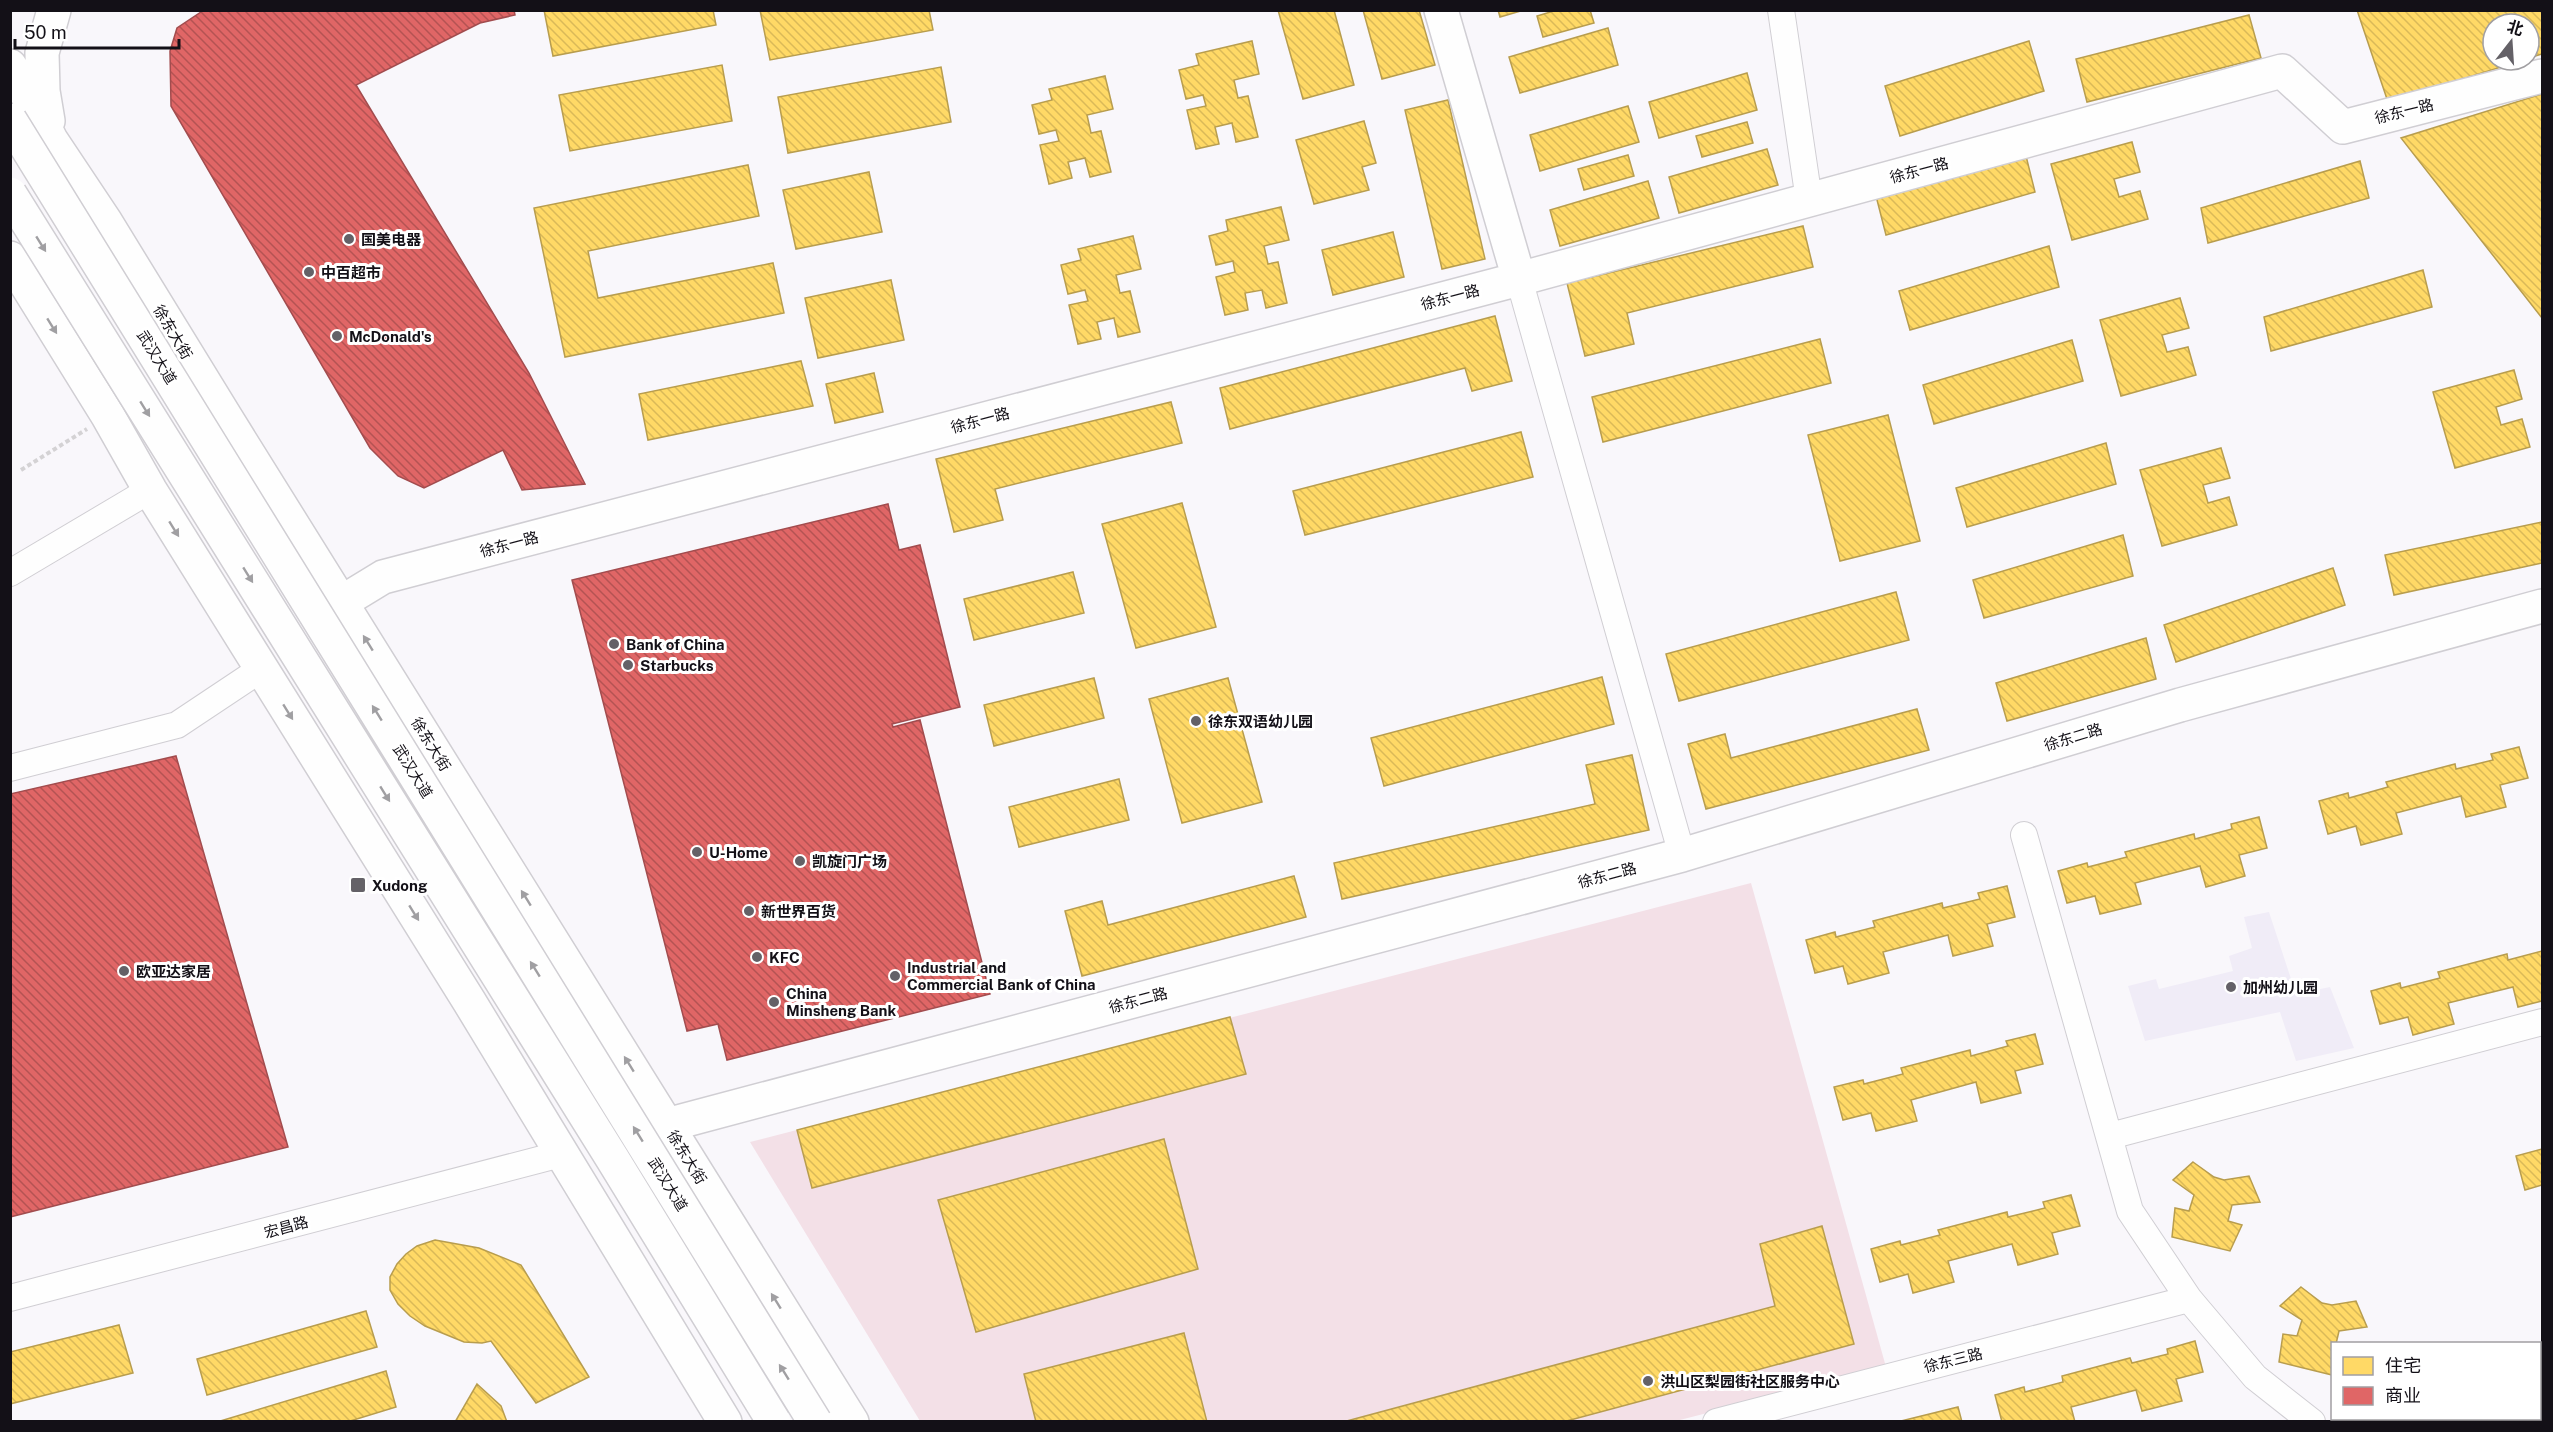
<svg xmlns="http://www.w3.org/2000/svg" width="2553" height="1432" font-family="'Public Sans','Noto Sans SC',sans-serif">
<defs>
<pattern id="homes-back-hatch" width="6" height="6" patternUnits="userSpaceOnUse" patternTransform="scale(1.5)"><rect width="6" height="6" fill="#ffd966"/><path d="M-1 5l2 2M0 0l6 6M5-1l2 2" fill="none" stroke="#dab958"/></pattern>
<pattern id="shops-back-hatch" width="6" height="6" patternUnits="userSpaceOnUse" patternTransform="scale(1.5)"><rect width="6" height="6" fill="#e06666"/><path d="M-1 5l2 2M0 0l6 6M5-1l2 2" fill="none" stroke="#b45353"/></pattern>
</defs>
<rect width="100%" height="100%" fill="#f9f7fb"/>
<path fill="#f0ecf7" d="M2269,912L2296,994L2330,987L2354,1048L2296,1061L2280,1012L2145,1041L2128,986L2156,979L2159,989L2233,971L2229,956L2252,948L2244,917Z"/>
<path fill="#f3e0e7" d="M1751,883L1886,1367L1676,1421H920L750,1142Z"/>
<path fill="url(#homes-back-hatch)" stroke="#b89d4e" stroke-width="1.5" d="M544,10H713L716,25L553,56Z
M760,10H929L933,30L770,60Z
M1278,10H1334L1354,85L1303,99Z
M1363,10H1419L1435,65L1382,79Z
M1498,10H1524L1500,17Z
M1557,10H1590L1594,23L1543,37L1537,16Z
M2357,10H2542V54L2529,58V24H2493V60H2524L2388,102Z
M2249,15L2261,58L2087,102L2076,59Z
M1608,28L1618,65L1520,93L1509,57Z
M1252,41L1259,74L1234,80L1238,98L1248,96L1258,137L1236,142L1232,123L1215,127L1219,144L1196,149L1187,110L1206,106L1203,95L1186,99L1179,70L1199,65L1196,54Z
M2029,41L2044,91L1900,136L1885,86Z
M722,65L732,121L570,151L559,95Z
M941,67L951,122L788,153L778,97Z
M1747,73L1757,110L1659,138L1649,102Z
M1105,76L1113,109L1087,115L1091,133L1101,131L1111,172L1090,177L1085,158L1068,162L1072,178L1049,184L1040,145L1059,141L1056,130L1039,134L1032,105L1052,100L1049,89Z
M2542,94V318L2401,138Z
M1448,100L1485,259L1442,269L1405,110Z
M1628,106L1639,142L1540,171L1530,135Z
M1364,121L1376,163L1362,167L1369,190L1314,204L1296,140Z
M1747,122L1753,143L1702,157L1696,136Z
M2132,142L2140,172L2114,179L2119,197L2140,191L2148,219L2072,240L2051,164Z
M1767,149L1778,185L1679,213L1669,177Z
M2025,152L2035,192L1886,235L1876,196Z
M1628,155L1634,176L1584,190L1578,169Z
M2360,161L2369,198L2208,243L2201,208Z
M748,165L759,216L588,251L598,298L773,263L784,313L565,357L534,208Z
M869,172L882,232L796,249L783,190Z
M1648,181L1659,218L1560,246L1550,210Z
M1281,207L1289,240L1264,246L1268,264L1278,262L1287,303L1266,308L1262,290L1245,293L1248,310L1225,315L1216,277L1235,272L1233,261L1216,265L1209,236L1228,231L1226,220Z
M1803,226L1813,267L1627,313L1634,344L1585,356L1567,283Z
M1393,232L1404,277L1333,295L1322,250Z
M1133,236L1141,269L1116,275L1120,293L1130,291L1140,332L1118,337L1114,318L1097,322L1101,339L1078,344L1069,305L1088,301L1085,290L1068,294L1061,265L1081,260L1078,249Z
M2049,246L2059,287L1910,330L1899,291Z
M2423,270L2432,307L2271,351L2264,317Z
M891,280L904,340L818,358L805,298Z
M2180,298L2189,328L2162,335L2167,352L2188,347L2196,375L2121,396L2100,320Z
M1495,316L1512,381L1472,391L1465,368L1230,429L1220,388Z
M1820,339L1831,383L1603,442L1592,397Z
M2072,340L2083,381L1934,424L1923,385Z
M801,361L813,406L648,440L639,394Z
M2514,370L2522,399L2496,407L2501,425L2522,419L2530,447L2455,468L2433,392Z
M874,373L883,412L835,423L826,384Z
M1171,402L1182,443L995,489L1003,520L954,532L936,459Z
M1888,415L1920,541L1840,561L1808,435Z
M1521,432L1533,477L1305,535L1293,491Z
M2106,443L2116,484L1967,527L1956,488Z
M2221,448L2230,478L2203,485L2208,503L2229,497L2237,525L2162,546L2140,470Z
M1182,503L1216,627L1136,648L1102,524Z
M2542,522V563L2394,595L2385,555Z
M2123,535L2133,576L1984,618L1973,580Z
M2333,568L2345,605L2176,662L2164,625Z
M1073,572L1084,613L974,640L964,599Z
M1896,592L1909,640L1679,701L1666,654Z
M2146,638L2156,679L2007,721L1996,683Z
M1602,677L1614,724L1384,786L1371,738Z
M1094,678L1104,718L994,746L984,705Z
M1228,678L1262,802L1182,823L1149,699Z
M1917,709L1929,750L1706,809L1688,744L1725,734L1731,758Z
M2519,747L2528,778L2500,785L2506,807L2466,817L2461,796L2396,813L2402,834L2361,845L2356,826L2328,834L2319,801L2348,793L2349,798L2388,787L2386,782L2455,764L2456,769L2493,760L2491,754Z
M1632,755L1649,830L1342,899L1334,863L1595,804L1586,765Z
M1119,779L1129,820L1019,847L1009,807Z
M2259,817L2267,848L2239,855L2245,876L2206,887L2200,866L2135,883L2141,904L2100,914L2095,896L2067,903L2058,871L2087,863L2088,867L2127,857L2125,852L2194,834L2195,839L2232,829L2231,824Z
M1294,876L1306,917L1082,976L1065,911L1102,901L1108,925Z
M2007,886L2015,917L1987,924L1993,946L1953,956L1948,935L1883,952L1889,973L1848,984L1843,966L1815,973L1806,940L1835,932L1836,937L1875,927L1873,921L1942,903L1943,908L1980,899L1978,893Z
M2542,951V1001L2518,1007L2513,987L2448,1003L2454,1024L2413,1035L2408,1017L2380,1024L2371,991L2400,983L2401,988L2440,978L2438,972L2507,954L2508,960Z
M1230,1017L1246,1074L812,1188L797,1130Z
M2035,1034L2043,1064L2015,1071L2021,1093L1981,1103L1976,1082L1911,1100L1917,1121L1876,1131L1871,1113L1843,1120L1834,1087L1863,1080L1864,1084L1903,1074L1901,1068L1970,1050L1971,1056L2008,1046L2006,1041Z
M1164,1139L1198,1269L976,1332L938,1200Z
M2542,1149V1185L2525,1190L2516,1156Z
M2193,1162L2214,1177L2224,1180L2249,1176L2260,1202L2232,1205L2228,1221L2242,1225L2230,1251L2172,1237L2175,1208L2189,1211L2194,1195L2173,1180Z
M2071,1195L2080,1226L2052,1233L2058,1254L2018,1265L2012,1244L1948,1261L1954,1282L1913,1293L1908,1274L1880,1282L1871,1249L1900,1241L1901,1245L1940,1235L1938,1230L2007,1212L2008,1217L2045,1208L2043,1202Z
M1822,1226L1854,1344L1563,1422H1343L1775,1306L1760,1244Z
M435,1240L479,1248L521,1265L589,1377L536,1403L491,1341L482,1343L464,1342L425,1326L410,1316L398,1304L390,1290V1277L397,1264L406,1254L417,1246Z
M2301,1287L2322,1303L2332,1305L2356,1301L2367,1327L2339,1331L2336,1344H2332V1375L2279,1362L2283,1334L2297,1336L2302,1320L2280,1306Z
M366,1311L377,1347L207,1395L197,1359Z
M119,1325L133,1373L10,1404V1352Z
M1184,1333L1207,1422H1036L1024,1374Z
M2195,1341L2203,1372L2176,1379L2182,1401L2142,1411L2136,1390L2071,1407L2075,1422H2002L1995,1395L2024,1387L2025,1392L2063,1382L2062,1376L2130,1358L2132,1363L2168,1354L2167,1349Z
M386,1371L396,1407L347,1422H217Z
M477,1384L501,1406L507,1422H455Z
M1958,1407L1962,1422H1897Z
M2426,1418H2480L2485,1422H2425Z"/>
<path fill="url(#shops-back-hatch)" stroke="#a24c4e" stroke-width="1.5" d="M204,10H514L515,15L480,23L356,85L529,373L585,484L522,490L503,450L424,488L398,476L370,448L171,106L170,51L177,28Z
M888,504L899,550L920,545L960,707L892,724L893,727L920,720L990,994L727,1060L718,1024L687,1031L572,580Z
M176,756L288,1147L10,1217V794Z"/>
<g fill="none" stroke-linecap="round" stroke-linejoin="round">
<g stroke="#d0ced3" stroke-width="28">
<path id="minor" d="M1781,10L1809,200
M1519,279L1682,855
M10,573L150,490
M10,768L177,725L261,669
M2024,835L2130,1211L2189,1299L2255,1377L2312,1422
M2110,1136L2542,1022
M10,1298L561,1154
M1716,1422L2189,1299"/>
</g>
<g stroke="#d0ced3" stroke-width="36">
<path id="tertiary" d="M1441,10L1519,279
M342,602L383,577L1519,279L2282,71L2343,127L2542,76
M667,1125L1682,855L2180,705L2542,606"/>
</g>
<g stroke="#d0ced3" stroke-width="36">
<path id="primary" d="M10,66L36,110L51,140L105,221L226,418L852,1422
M48,121L43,91L42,53L54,10
M10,258L108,416L150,490L469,1001L725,1422"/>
</g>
<path stroke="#d4d2d4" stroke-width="4" stroke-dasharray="4.5 3" stroke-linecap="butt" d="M21,470L87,429"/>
<use href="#minor" stroke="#fefefe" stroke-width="26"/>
<use href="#tertiary" stroke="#fefefe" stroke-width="33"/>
<use href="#primary" stroke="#fefefe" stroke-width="33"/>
<g stroke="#d0ced3" stroke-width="36" stroke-linecap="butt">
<path id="trunk-bridge" d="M10,120L815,1422
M10,194L612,1158L774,1422"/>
</g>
<use href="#trunk-bridge" stroke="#fefefe" stroke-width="33"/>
</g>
<defs><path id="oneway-solid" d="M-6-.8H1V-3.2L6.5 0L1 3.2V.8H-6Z" transform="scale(1.5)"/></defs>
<g fill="#a09fa2">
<use href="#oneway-solid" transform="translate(41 244) rotate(58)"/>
<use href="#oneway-solid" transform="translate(52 326) rotate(58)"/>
<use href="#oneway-solid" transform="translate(145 409) rotate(58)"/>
<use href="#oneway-solid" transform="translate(174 529) rotate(58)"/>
<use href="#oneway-solid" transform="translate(248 575) rotate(58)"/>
<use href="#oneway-solid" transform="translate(368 643) rotate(-122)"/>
<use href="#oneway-solid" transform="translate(288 712) rotate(58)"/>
<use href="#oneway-solid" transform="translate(377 713) rotate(-122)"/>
<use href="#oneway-solid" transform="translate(385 794) rotate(58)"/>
<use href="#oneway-solid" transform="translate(526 898) rotate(-122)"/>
<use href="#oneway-solid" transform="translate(414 913) rotate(58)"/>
<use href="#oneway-solid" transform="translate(535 969) rotate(-122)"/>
<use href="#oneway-solid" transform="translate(629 1064) rotate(-122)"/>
<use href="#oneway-solid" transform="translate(638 1134) rotate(-122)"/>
<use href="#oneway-solid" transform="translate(776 1301) rotate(-122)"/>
<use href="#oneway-solid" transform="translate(784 1372) rotate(-122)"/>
</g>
<g fill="#646167" stroke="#fff" stroke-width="2">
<circle cx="349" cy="239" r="6"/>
<circle cx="309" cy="272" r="6"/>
<circle cx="337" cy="336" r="6"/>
<circle cx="614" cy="644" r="6"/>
<circle cx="628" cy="665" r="6"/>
<circle cx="1196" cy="721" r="6"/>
<circle cx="697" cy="852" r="6"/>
<circle cx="800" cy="861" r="6"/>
<rect x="350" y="877" width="16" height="16" rx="3"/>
<circle cx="749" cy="911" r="6"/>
<circle cx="757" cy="957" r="6"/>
<circle cx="124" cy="971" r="6"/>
<circle cx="895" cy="976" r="6"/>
<circle cx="2231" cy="987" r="6"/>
<circle cx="774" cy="1002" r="6"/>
<circle cx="1648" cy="1381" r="6"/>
</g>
<g text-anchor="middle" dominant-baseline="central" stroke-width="6" stroke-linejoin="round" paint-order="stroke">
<g font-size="15" fill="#131017" stroke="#fff">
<text transform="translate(2404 111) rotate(-14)">徐东一路</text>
<text transform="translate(1919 170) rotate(-15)">徐东一路</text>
<text transform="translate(1450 297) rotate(-15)">徐东一路</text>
<text transform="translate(173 332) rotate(59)">徐东大街</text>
<text transform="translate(157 357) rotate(58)">武汉大道</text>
<text transform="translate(980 420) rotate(-15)">徐东一路</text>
<text transform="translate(509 544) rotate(-15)">徐东一路</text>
<text transform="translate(2073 737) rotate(-17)">徐东二路</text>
<text transform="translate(431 744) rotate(58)">徐东大街</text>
<text transform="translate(413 771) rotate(58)">武汉大道</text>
<text transform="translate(1607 875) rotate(-15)">徐东二路</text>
<text transform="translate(1138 1000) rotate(-15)">徐东二路</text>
<text transform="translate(687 1157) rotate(58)">徐东大街</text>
<text transform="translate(668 1184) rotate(58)">武汉大道</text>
<text transform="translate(286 1227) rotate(-15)">宏昌路</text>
<text transform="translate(1953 1360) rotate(-14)">徐东三路</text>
</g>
<g font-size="15" font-weight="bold" fill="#131017" stroke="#fff" text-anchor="start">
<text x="361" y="239">国美电器</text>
<text x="321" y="272">中百超市</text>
<text x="349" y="336">McDonald's</text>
<text x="626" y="644">Bank of China</text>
<text x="640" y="665">Starbucks</text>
<text x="1208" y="721">徐东双语幼儿园</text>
<text x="709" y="852">U-Home</text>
<text x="812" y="861">凯旋门广场</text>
<text x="372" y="885">Xudong</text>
<text x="761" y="911">新世界百货</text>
<text x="769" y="957">KFC</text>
<text x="907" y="967">Industrial and<tspan x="907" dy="17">Commercial Bank of China</tspan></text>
<text x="136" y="971">欧亚达家居</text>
<text x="2243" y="987">加州幼儿园</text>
<text x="786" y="993">China<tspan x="786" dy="17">Minsheng Bank</tspan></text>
<text x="1660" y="1381">洪山区梨园街社区服务中心</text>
</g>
</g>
<rect width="2553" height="1432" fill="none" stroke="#131017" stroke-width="24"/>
<rect x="2331" y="1342" width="210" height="78" fill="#ffffff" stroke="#a19fa2" stroke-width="1.5"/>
<rect x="2343" y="1357" width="30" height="18" fill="#ffd966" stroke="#a19fa2" stroke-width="1.5"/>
<text x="2385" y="1372" font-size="18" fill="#131017">住宅</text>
<rect x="2343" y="1387" width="30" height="18" fill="#e06666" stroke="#a19fa2" stroke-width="1.5"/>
<text x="2385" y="1402" font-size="18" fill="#131017">商业</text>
<g transform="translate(2511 42) rotate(17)"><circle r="28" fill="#ffffff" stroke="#a19fa2" stroke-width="1.5"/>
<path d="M0-4.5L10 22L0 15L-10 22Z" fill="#646167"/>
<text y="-9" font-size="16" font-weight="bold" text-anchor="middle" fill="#131017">北</text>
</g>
<path d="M15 39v9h164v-9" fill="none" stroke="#131017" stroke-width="3"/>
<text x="24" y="39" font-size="18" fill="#131017" stroke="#ffffff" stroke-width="4.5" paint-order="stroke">50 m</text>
</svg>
